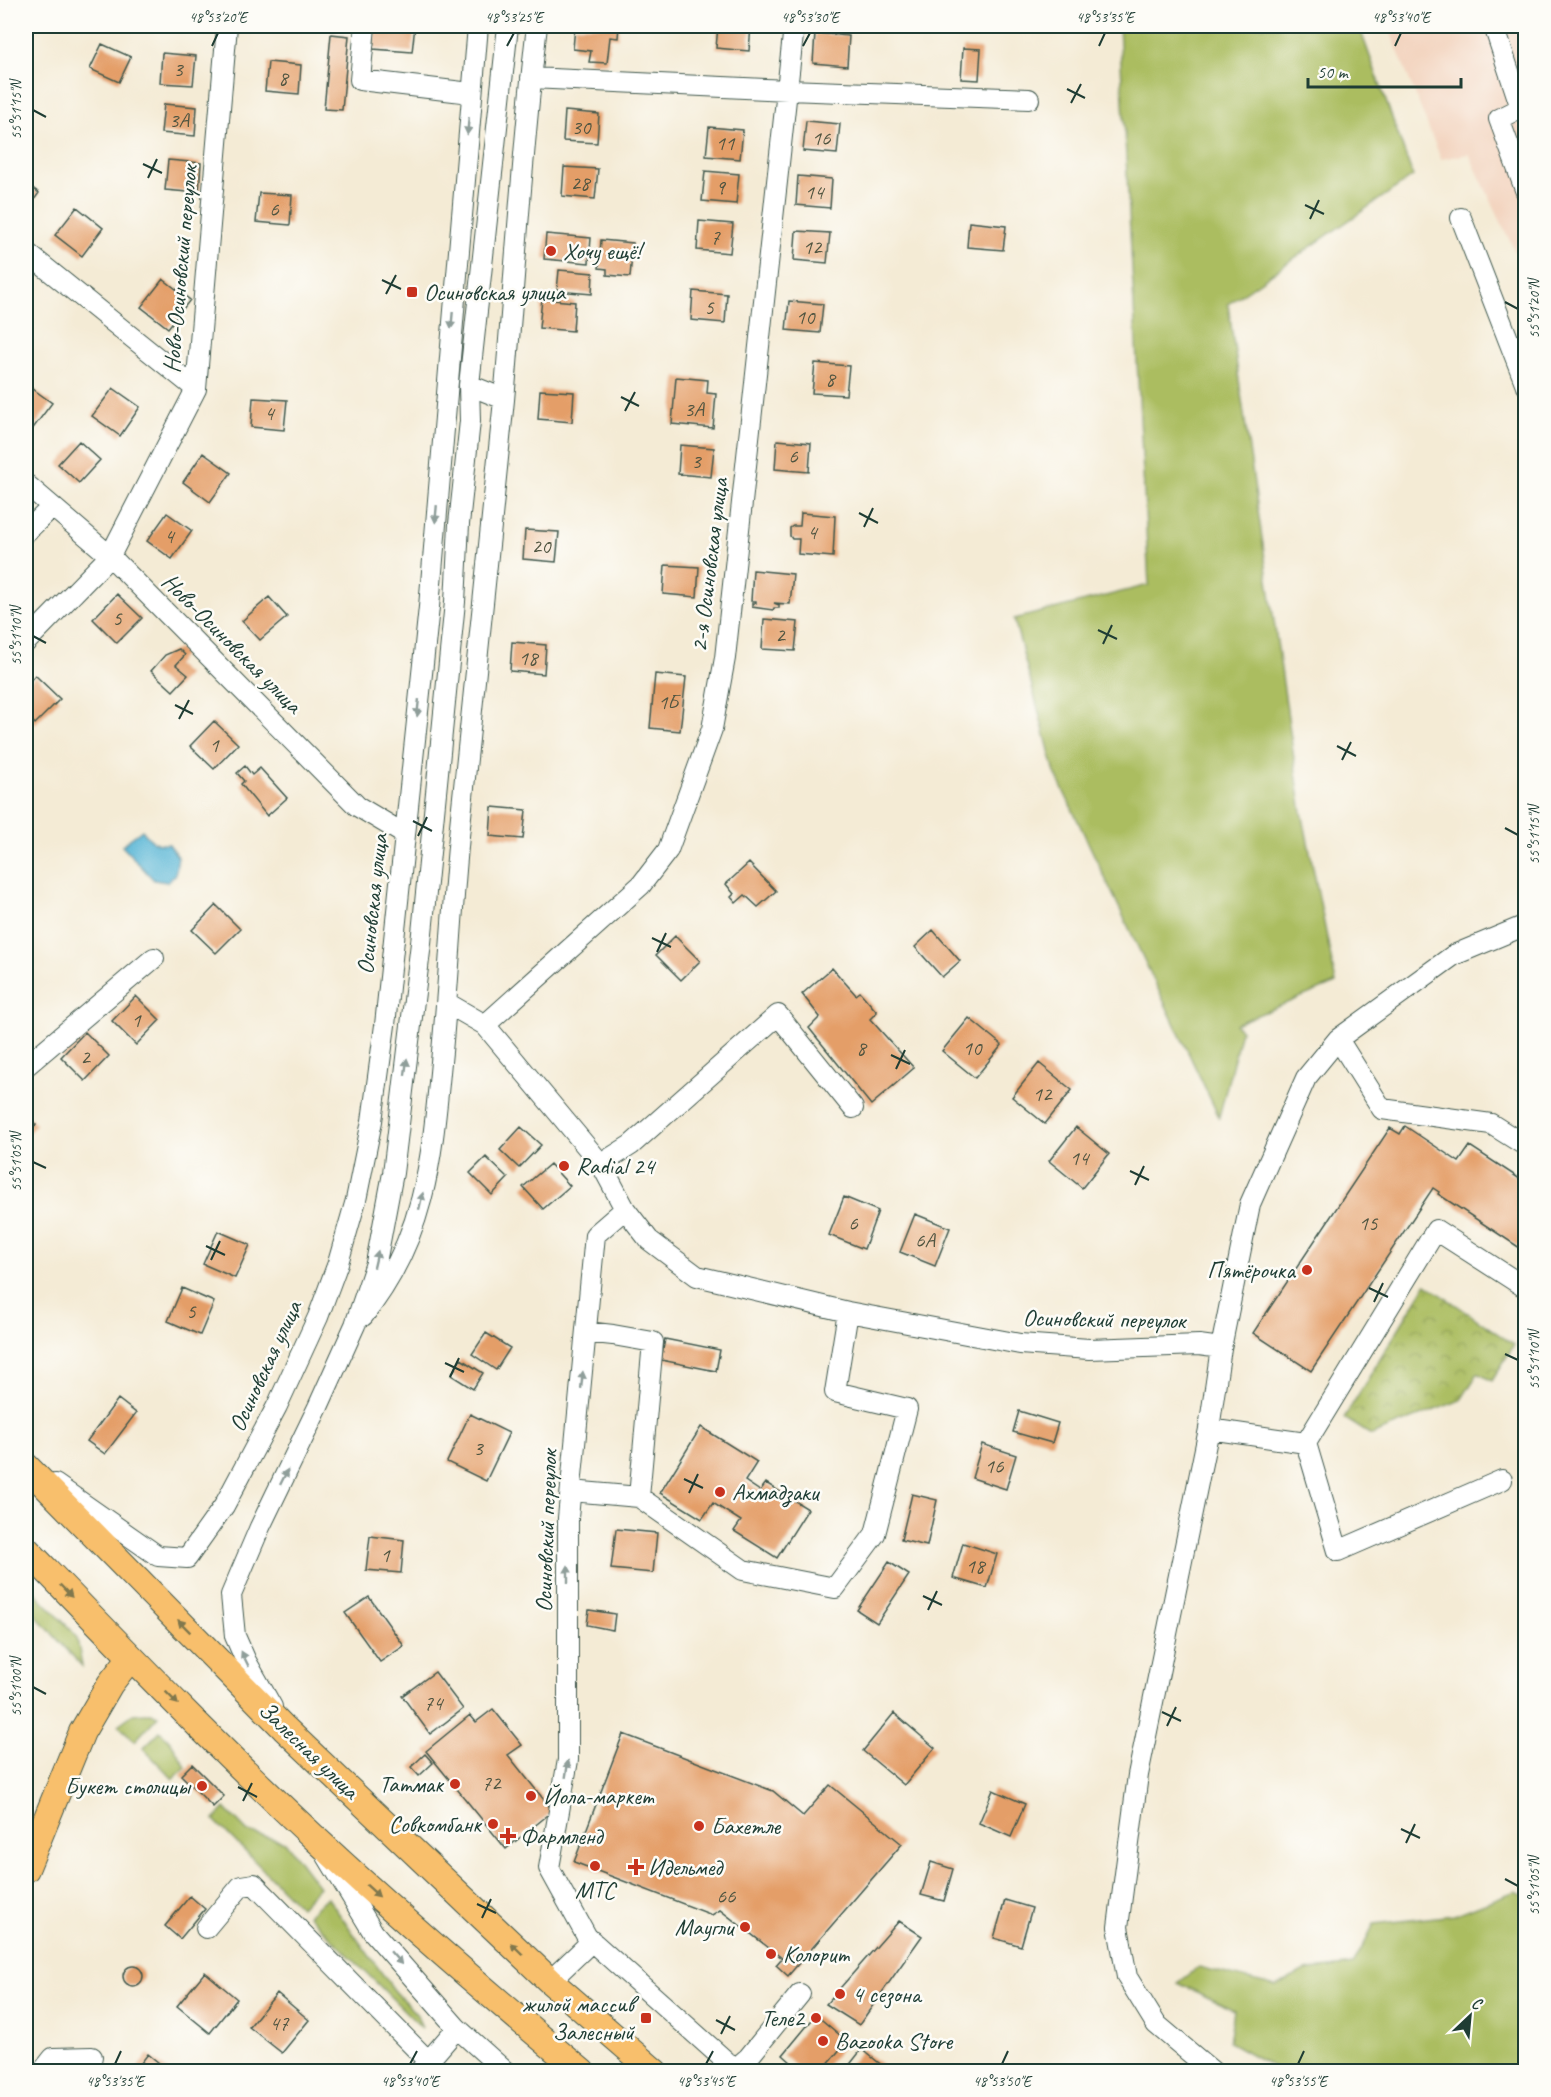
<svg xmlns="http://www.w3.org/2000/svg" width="1551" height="2097" font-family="Caveat,sans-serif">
<defs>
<pattern id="park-crowns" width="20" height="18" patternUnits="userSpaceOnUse" patternTransform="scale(1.5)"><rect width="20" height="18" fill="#abbd61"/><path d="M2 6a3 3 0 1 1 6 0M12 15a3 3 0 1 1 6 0" fill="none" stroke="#8b9b51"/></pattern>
</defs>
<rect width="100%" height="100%" fill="#fdfcf7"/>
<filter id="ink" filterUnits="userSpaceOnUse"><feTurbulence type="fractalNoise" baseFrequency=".0167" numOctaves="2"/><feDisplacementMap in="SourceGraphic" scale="12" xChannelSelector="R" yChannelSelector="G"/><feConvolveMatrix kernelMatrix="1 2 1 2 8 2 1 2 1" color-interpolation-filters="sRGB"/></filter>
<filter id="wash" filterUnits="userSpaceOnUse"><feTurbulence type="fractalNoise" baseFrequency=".008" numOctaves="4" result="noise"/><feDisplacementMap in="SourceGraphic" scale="24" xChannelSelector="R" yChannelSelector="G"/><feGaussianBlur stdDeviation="1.35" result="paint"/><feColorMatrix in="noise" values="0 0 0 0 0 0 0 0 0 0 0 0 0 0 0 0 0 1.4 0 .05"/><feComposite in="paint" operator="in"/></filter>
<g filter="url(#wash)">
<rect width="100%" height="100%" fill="#f4ebd5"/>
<path fill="#f3d4bf" d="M1388,26H1525V273L1469,154L1441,159Z"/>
<path fill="#abbd61" stroke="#657d4a" stroke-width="1.5" d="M1119,26H1359L1413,176L1228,304L1301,807L1336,983L1235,1024L1241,1031L1219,1117L1055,773L1014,619L1149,585Z
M26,1583L72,1631L77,1638L82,1666L26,1605Z
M144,1713H151L158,1716L135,1741L118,1725L133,1714Z
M160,1731L171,1742L186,1767L173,1779L143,1748Z
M225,1808L248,1832L285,1842L319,1887L300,1907L214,1820Z
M1515,1891L1525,1896V2071H1281L1229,2042L1234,2010L1178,1983L1199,1967L1276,1986L1305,1971L1353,1965L1374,1924L1454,1915Z
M327,1897L394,1990L417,2015L422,2028L308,1915Z"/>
<path fill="url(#park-crowns)" stroke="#657d4a" stroke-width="1.5" d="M1426,1284L1514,1345L1492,1381L1478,1373L1461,1400L1371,1435L1344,1418Z"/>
<path fill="#58b6d6" stroke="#3c7a85" stroke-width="1.5" d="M142,830C150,840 155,846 169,844L178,857L175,875L167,882L154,880L122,846C128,839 135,836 142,830Z"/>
<g id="blocks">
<path fill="#e49e68" d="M375,26H415L412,52L373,49Z
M575,26H619L618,38L610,37L607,63L589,62L591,51L573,49Z
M718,26H751L749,51L716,48Z
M815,33L849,36L847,66L813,63Z
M331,34L349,36L342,110L324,109Z
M102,44L131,57L119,82L90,69Z
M963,48L981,49L979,80L961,79Z
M162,53L196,56L193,85L160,83Z
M268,62L301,65L299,94L265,91Z
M164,104L197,107L195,136L161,133Z
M565,111L599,114L597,143L563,141Z
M806,121L840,124L837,154L803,151Z
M709,127L743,130L740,159L706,156Z
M168,160L201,163L199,193L165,190Z
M564,167L598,169L595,199L562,196Z
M705,171L739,174L736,204L702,201Z
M798,176L832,179L830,208L796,205Z
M26,183L39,193L26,211Z
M259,193L292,195L290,225L256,222Z
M77,207L103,228L82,256L55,235Z
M699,221L733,224L730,253L697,250Z
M969,222L1006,226L1003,250L967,247Z
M796,231L830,233L827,263L794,260Z
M546,234L591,238L589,263L544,259Z
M601,240L633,243L630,277L607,275V269L599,268Z
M559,270L593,273L592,294L557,291Z
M163,279L190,300L168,328L141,307Z
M693,291L727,294L725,323L691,320Z
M542,299L575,302L573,331L539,328Z
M789,301L823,304L820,333L786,330Z
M815,363L849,366L846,395L812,393Z
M676,377L708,380L707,393L716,394L713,428L672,424Z
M26,384L52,403L31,431L26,427Z
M113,388L140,407L120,436L92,416Z
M540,390L574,392L572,422L538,419Z
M253,398L287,400L284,430L251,427Z
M777,440L811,443L809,472L775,469Z
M79,441L100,460L79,483L58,464Z
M680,445L714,448L711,477L678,474Z
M203,453L231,473L210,502L183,482Z
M167,513L192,531L172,559L147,541Z
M801,513L835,516L833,557L798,554L799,539H792L790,536V528L793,526H800Z
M525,530L559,532L556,562L523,559Z
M665,565L699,567L697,597L663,594Z
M753,570L793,574L790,604L774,603L779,605V608H774L773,610L752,607V603H756V601H751Z
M117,594L142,618L117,643L93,619Z
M269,597L287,617L260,640L242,621Z
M764,619L798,622L795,651L762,649Z
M512,642L546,645L544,674L510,671Z
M179,649L185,655L176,665L188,675L173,691L151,671L165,655Z
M655,674L686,677L680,731L650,728Z
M35,675L60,699L35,724L26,714V685Z
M214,721L238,744L214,769L190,746Z
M245,766L252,775L260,768L287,798L267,816L241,784L244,781L237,773Z
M492,807L526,810L523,839L490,836Z
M749,863L776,891L758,907L745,895L736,903L731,897L734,894L726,884Z
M216,905L240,929L216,953L192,930Z
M933,930L960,961L942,977L915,947Z
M675,936L700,961L681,980L656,955Z
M832,968L856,995L860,992L877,1012L870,1019L914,1068L871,1105L809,1028L820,1017L802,994Z
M136,996L160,1020L136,1045L112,1021Z
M969,1018L1002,1045L975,1078L942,1051Z
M85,1032L109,1056L85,1081L61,1057Z
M1039,1063L1072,1090L1045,1124L1012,1097Z
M26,1114L36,1125L26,1135Z
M1405,1126L1459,1162L1470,1146L1526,1183V1252L1438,1194L1439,1192L1433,1188L1311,1371L1253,1333L1390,1128L1400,1134Z
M521,1127L541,1145L519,1168L500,1150Z
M1076,1127L1109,1154L1082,1188L1049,1161Z
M486,1157L508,1178L492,1195L470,1173Z
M550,1164L570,1186L543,1209L523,1187Z
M844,1197L878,1211L864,1249L829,1235Z
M915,1214L950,1228L935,1266L900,1252Z
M218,1231L250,1245L235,1278L203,1264Z
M182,1288L214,1302L200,1335L168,1321Z
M486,1333L510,1348L496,1370L472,1354Z
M665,1339L720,1350L716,1371L661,1360Z
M461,1359L483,1373L473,1389L451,1375Z
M118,1399L136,1413L105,1454L87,1441Z
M1019,1411L1058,1423L1052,1443L1013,1432Z
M470,1414L509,1433L486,1481L447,1462Z
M701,1427L757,1462L745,1481L760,1491L766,1483L808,1509L777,1558L734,1531L741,1521L713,1503L702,1519L660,1493Z
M982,1444L1016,1455L1006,1489L972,1478Z
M912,1494L937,1500L927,1546L901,1540Z
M616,1529L657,1533L653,1573L611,1569Z
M370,1536L404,1540L401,1573L366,1570Z
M963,1543L997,1554L987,1588L953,1578Z
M889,1562L909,1575L877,1623L857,1610Z
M369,1597L404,1646L380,1662L345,1613Z
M589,1610L615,1614L613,1630L587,1625Z
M435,1672L463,1709L430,1734L402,1696Z
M493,1709L522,1745L508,1755L553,1811L506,1849L426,1751L470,1715L476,1722Z
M894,1713L935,1748L904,1785L863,1751Z
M623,1734L773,1791L803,1816L830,1785L902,1844L788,1976L776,1965L782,1958L720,1910L712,1915L574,1862Z
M425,1754L433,1763L419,1776L411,1767Z
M192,1764L224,1796L213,1807L181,1775Z
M993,1790L1025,1804L1011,1837L979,1823Z
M931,1862L953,1869L944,1901L921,1895Z
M190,1896L205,1909L180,1939L165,1926Z
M1005,1900L1032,1908L1021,1946L994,1938Z
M899,1921L922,1936L859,2025L826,2004Z
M123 1976a10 10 0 1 1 20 0a10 10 0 1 1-20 0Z
M205,1972L237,1999L210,2033L177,2006Z
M277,1993L309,2020L282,2053L249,2027Z
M816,2015L847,2041L821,2072H802L783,2055Z
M862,2049L890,2072H844Z
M148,2054L170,2072H134Z"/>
</g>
</g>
<g filter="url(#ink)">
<use href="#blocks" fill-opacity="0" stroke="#3f574c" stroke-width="1.5"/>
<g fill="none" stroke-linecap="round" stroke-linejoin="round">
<g stroke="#3f574c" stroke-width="22">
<path id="minor" d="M365,26L360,80L471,93
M1494,26L1521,108L1499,119L1526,192
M531,78L788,90L1029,99
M1461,218L1526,385
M26,252L196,389
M469,385L504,399
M26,484L110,556L357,806L404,834
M26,532L52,507
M26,642L110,556L196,389L227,26
M447,1003L485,1025L601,1164L625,1209L649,1240L697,1276L848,1312L1020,1344L1089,1349L1199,1345L1221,1348
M485,1025L641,885L668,850L712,729L725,658L794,26
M1338,1039L1382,1109L1491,1124L1526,1146
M26,1066L154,958
M601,1164L631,1145L778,1015L853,1108
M625,1209L595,1235L568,1518V1760L549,1868L587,1937L738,2072
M363,1316C426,1238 432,1157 441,1062C449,983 452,904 460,826C475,684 490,542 504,400C515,275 522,150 537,26
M586,1332L613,1335L653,1342L639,1497
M1209,1429L1306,1443L1436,1230L1526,1288
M1306,1443L1338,1551L1502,1480
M55,1484L158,1556L187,1558L224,1506L277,1406L318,1317L338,1263L356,1200L372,1121L385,1025L429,607L478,26
M571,1491L639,1497L743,1570L835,1588L875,1534L907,1409L835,1392L848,1312
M272,1707L246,1661L235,1636L231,1595L260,1527L318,1407L355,1325L376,1263L393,1173L421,943L455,602L459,524L470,421L469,385L508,26
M327,1856L373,1932L457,2028L506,2072
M206,1928L241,1886L254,1884L428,2061
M550,1981L592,1941
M735,2069L748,2058L800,1994
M42,2072L53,2058L92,2057
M419,2072L457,2028
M1213,2072L1156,2024L1127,1977L1118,1927L1138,1775L1209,1429L1221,1348L1250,1204L1306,1078L1338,1039L1454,955L1526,925"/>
</g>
<g stroke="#3f574c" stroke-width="28">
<path id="major" d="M26,1466L284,1728L550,1981L655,2072
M26,1549C121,1647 218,1748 318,1841C404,1921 492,1997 582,2072
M26,1869L82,1732L110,1684L131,1657"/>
</g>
<use href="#minor" stroke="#fff" stroke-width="20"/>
<use href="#major" stroke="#f8bf6c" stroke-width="26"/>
</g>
<defs><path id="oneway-solid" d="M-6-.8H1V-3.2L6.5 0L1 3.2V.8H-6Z" transform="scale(1.5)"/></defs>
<g fill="#8f9e9a">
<use href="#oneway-solid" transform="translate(468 126) rotate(95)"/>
<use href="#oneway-solid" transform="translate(452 320) rotate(95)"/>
<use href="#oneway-solid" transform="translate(436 514) rotate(95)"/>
<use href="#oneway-solid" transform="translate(418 708) rotate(96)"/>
<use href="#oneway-solid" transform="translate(406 1067) rotate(-83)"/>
<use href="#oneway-solid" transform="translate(421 1201) rotate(-77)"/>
<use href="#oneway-solid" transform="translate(376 1259) rotate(-77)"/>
<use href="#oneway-solid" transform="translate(582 1380) rotate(-84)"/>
<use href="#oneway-solid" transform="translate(284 1477) rotate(-64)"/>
<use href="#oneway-solid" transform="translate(568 1574) rotate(-90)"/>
<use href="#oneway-solid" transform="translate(245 1659) rotate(-116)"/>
<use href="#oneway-solid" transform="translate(567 1769) rotate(-81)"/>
<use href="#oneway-solid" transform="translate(396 1958) rotate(49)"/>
</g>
<g fill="#81784d">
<use href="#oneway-solid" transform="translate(66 1591) rotate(46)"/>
<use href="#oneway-solid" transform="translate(184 1626) rotate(-135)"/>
<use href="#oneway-solid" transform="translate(172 1698) rotate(45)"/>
<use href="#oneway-solid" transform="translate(373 1891) rotate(42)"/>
<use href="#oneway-solid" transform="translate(517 1949) rotate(-136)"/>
</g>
</g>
<path fill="none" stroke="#1f3d34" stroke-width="2" d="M212,46L218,33M507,46L514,33M803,46L810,33M1099,46L1105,33M1395,46L1401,33M1067,89L1085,98M1071,103L1081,84M33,110L46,117M143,164L162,173M148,178L157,159M1305,205L1324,214M1310,219L1319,200M382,280L401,289M386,294L396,275M1505,302L1518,309M621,397L639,406M625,411L635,392M859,513L878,523M864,527L873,508M1098,630L1117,639M33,636L46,643M1103,644L1112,625M175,705L193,714M179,719L189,700M1337,746L1356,756M1342,760L1351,742M413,821L432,831M1505,828L1518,835M418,836L427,817M652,938L671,947M657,952L666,933M891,1055L910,1064M896,1069L905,1050M33,1162L46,1168M1130,1171L1149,1180M1135,1185L1144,1166M206,1246L225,1255M211,1260L220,1241M1369,1288L1388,1297M1374,1302L1383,1283M1505,1354L1518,1360M445,1363L464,1372M450,1377L459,1358M684,1479L703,1488M689,1493L698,1474M923,1596L942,1605M928,1610L937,1591M33,1687L46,1694M1162,1712L1181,1721M1167,1726L1176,1707M238,1787L257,1797M243,1801L252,1783M1401,1829L1420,1838M1406,1843L1415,1824M1505,1879L1518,1886M477,1904L496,1913M482,1918L491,1899M716,2020L735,2030M721,2034L730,2016M115,2064L121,2051M410,2064L417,2051M706,2064L713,2051M1002,2064L1008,2051M1298,2064L1304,2051"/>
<g fill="#c8321e" stroke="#fdfcf7" stroke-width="2">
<circle cx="551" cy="251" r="6"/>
<rect x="406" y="286" width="12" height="12" rx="3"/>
<circle cx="564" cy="1166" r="6"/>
<circle cx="1307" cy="1270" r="6"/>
<circle cx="720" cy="1492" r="6"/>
<circle cx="455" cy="1784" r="6"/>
<circle cx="202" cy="1786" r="6"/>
<circle cx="531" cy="1796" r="6"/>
<circle cx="493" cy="1824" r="6"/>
<circle cx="699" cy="1826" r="6"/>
<path d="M505 1827h6v6h6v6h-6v6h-6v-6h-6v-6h6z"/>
<circle cx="595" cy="1866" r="6"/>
<path d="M633 1858h6v6h6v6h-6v6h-6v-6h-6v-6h6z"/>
<circle cx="745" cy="1927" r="6"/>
<circle cx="771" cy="1954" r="6"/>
<circle cx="840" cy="1994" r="6"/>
<rect x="640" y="2012" width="12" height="12" rx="3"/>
<circle cx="816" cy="2018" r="6"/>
<circle cx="823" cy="2041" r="6"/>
</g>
<g text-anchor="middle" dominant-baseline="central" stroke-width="5" stroke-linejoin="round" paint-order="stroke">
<g font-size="21" fill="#505541">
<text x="178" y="69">3</text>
<text x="283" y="78">8</text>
<text x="179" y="120">3А</text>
<text x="581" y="127">30</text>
<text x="821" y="138">16</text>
<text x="725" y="143">11</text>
<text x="580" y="183">28</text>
<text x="720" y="187">9</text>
<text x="814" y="192">14</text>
<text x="274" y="209">6</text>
<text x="715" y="237">7</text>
<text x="812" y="247">12</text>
<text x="709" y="307">5</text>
<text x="805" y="317">10</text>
<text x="830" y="379">8</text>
<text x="694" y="409">3А</text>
<text x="269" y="413">4</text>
<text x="793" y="456">6</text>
<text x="696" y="461">3</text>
<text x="812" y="532">4</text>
<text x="169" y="536">4</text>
<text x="541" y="546">20</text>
<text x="117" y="618">5</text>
<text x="780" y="635">2</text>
<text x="528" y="658">18</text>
<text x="668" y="702">1Б</text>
<text x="214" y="745">1</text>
<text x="136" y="1020">1</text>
<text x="861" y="1048">8</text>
<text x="972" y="1048">10</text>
<text x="85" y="1057">2</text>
<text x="1042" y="1094">12</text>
<text x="1079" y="1158">14</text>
<text x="853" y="1223">6</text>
<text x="1368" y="1223">15</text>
<text x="925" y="1240">6А</text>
<text x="191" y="1311">5</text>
<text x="478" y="1448">3</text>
<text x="994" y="1466">16</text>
<text x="385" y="1555">1</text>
<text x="975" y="1566">18</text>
<text x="433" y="1703">74</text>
<text x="491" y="1783">72</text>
<text x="726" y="1896">66</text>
<text x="279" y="2023">47</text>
</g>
<g font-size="24" fill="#1f3d34" stroke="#fdfcf7" text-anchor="start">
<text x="563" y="251">Хочу ещё!</text>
<text x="424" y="292">Осиновская улица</text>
<text x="576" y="1166">Radial 24</text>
<text x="1295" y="1270" text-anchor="end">Пятёрочка</text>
<text x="732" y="1492">Ахмадзаки</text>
<text x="443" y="1784" text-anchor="end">Татмак</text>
<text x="190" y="1786" text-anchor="end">Букет столицы</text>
<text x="543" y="1796">Йола-маркет</text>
<text x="481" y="1824" text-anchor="end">Совкомбанк</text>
<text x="711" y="1826">Бахетле</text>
<text x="520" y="1836">Фармленд</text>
<text x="648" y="1867">Идельмед</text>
<text x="595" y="1890" text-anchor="middle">МТС</text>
<text x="733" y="1927" text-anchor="end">Маугли</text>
<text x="783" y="1954">Колорит</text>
<text x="852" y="1994">4 сезона</text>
<text x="634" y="2004" text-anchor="end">жилой массив<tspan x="634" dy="28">Залесный</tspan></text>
<text x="804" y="2018" text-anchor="end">Теле2</text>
<text x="835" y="2041">Bazooka Store</text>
</g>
<g font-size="24" fill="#1f3d34" stroke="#fdfcf7">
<text transform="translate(180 269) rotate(-85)">Ново-Осиновский переулок</text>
<text transform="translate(709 565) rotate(-83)">2-я Осиновская улица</text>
<text transform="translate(232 643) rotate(45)">Ново-Осиновская улица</text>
<text transform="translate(372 904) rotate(-84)">Осиновская улица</text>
<text transform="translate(1104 1319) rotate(1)">Осиновский переулок</text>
<text transform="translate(265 1366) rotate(-65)">Осиновская улица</text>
<text transform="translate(546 1531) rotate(-88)">Осиновский переулок</text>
<text transform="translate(309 1750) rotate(44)">Залесная улица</text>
</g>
</g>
<rect width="1551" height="2097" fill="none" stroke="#fdfcf7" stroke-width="66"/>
<g transform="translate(1470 2016) rotate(26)" stroke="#fdfcf7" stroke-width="4.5" paint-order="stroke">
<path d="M0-4.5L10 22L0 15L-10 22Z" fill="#1f3d34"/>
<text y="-9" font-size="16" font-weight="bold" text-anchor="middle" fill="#1f3d34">С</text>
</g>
<path d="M1308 78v9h153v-9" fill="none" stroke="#1f3d34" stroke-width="3"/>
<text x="1317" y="78" font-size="18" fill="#1f3d34" stroke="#fdfcf7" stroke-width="4.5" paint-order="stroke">50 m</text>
<rect x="33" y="33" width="1485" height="2031" fill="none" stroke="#1f3d34" stroke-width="2"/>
<g font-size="15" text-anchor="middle" fill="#1f3d34">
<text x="218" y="22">48°53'20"E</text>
<text x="514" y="22">48°53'25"E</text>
<text x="810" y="22">48°53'30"E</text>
<text x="1105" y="22">48°53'35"E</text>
<text x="1401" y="22">48°53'40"E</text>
<text transform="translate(16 110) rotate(-90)" y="5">55°51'15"N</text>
<text transform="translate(1534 309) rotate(-90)" y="5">55°51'20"N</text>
<text transform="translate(16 636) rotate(-90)" y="5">55°51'10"N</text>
<text transform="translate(1534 835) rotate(-90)" y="5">55°51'15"N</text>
<text transform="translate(16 1162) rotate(-90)" y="5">55°51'05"N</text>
<text transform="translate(1534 1360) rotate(-90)" y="5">55°51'10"N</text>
<text transform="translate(16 1687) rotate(-90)" y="5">55°51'00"N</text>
<text transform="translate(1534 1886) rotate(-90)" y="5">55°51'05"N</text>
<text x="115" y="2086">48°53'35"E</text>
<text x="410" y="2086">48°53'40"E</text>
<text x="706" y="2086">48°53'45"E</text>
<text x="1002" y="2086">48°53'50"E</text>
<text x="1298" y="2086">48°53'55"E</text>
</g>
</svg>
